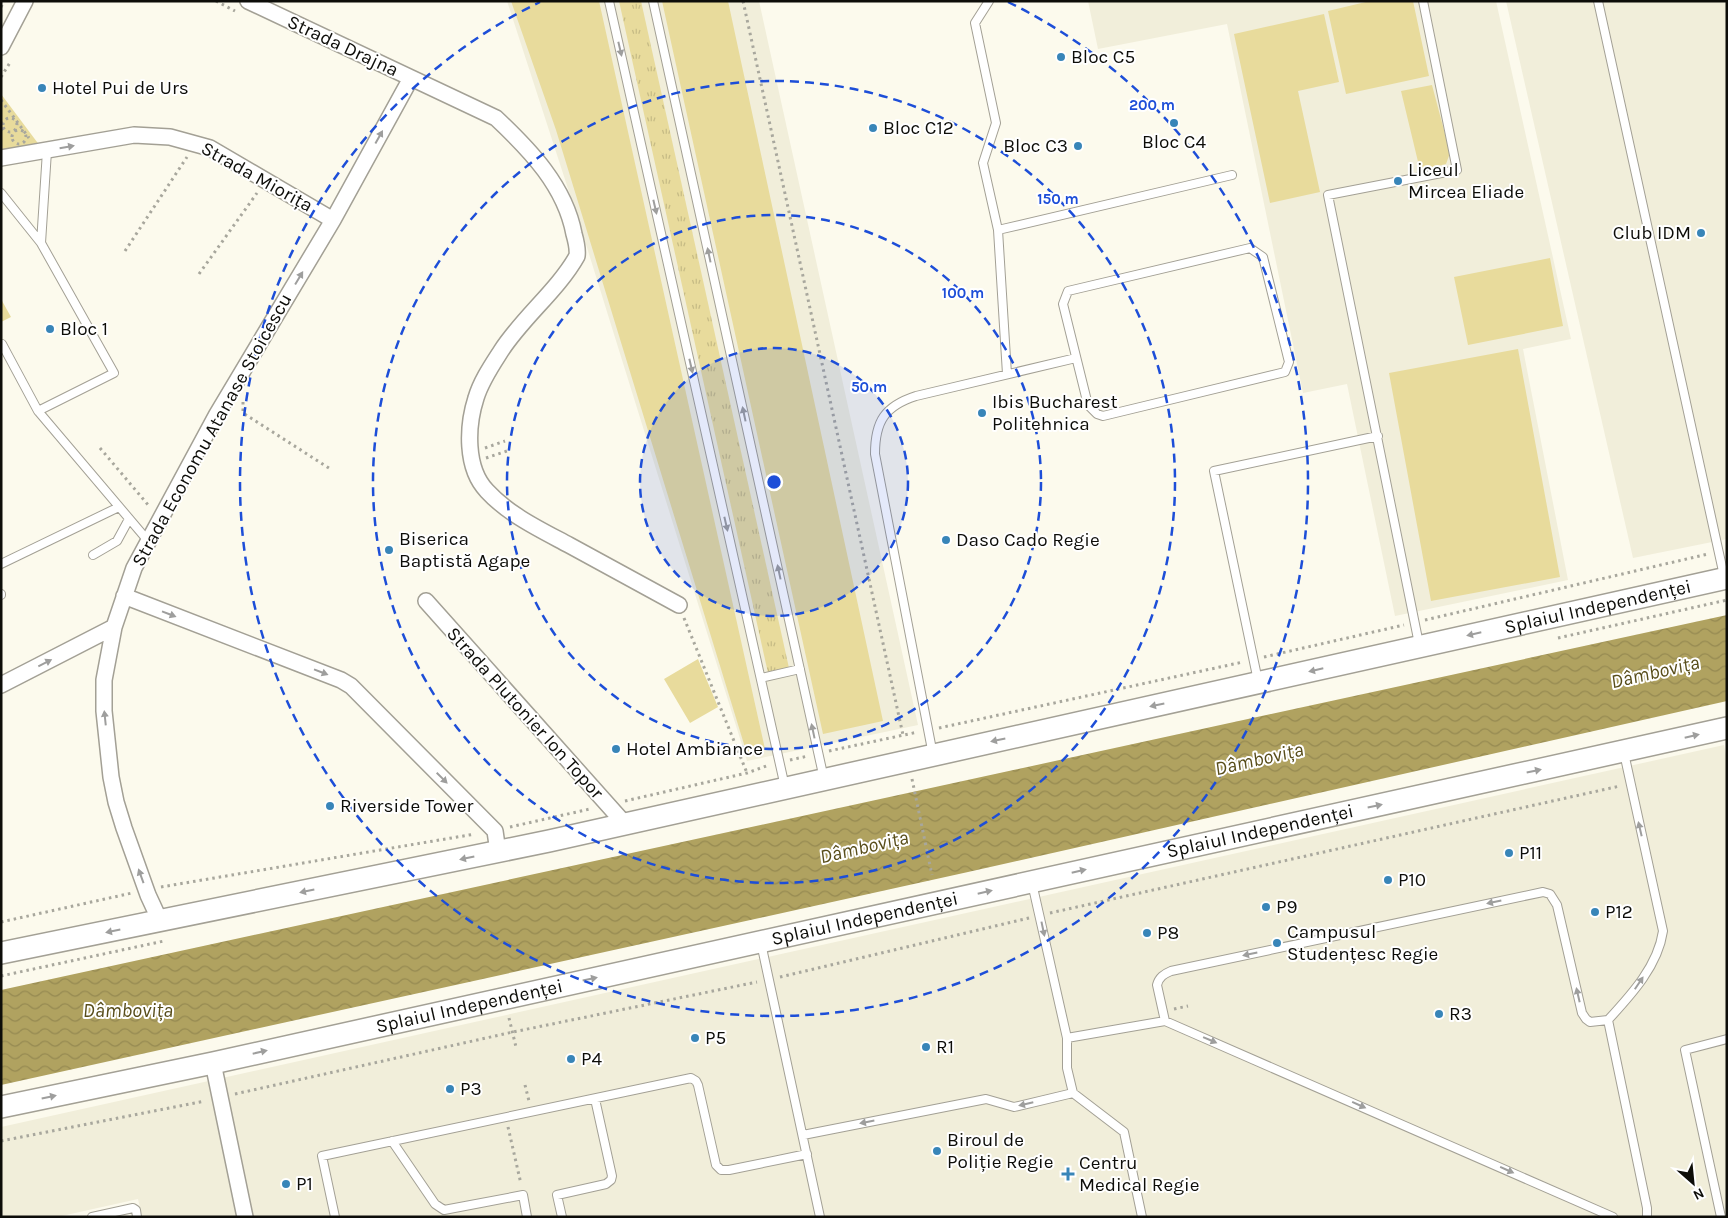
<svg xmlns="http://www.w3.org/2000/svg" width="1728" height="1218" font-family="Karla,sans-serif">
<defs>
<pattern id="grass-tufts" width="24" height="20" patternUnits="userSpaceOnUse" patternTransform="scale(1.25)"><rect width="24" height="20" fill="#e8db9c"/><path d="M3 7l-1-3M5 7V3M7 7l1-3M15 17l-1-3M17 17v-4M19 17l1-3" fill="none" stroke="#c6bb85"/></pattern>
<pattern id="water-waves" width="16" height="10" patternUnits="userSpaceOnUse" patternTransform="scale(1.25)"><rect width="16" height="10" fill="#b0a260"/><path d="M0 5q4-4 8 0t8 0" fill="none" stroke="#968a52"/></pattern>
</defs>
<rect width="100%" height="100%" fill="#fcfaed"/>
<path fill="#f1eeda" d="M507,1H759L918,725L747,761L584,238Z
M1088,1H1496L1571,339L1523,349L1568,580L1395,616L1347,384L1303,393L1227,24L1098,49Z
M1506,1H1727V539L1633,558Z
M1724,745L1727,760V1217H142L138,1199L57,1217H1V1127Z"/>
<path fill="url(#grass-tufts)" d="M619,1H641L789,668L768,673Z"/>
<path fill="#e8db9c" d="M511,1H599L765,749L747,754L556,130Z
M662,1H728L883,721L823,734Z
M1370,1H1413L1429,76L1346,94L1328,11Z
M1324,14L1339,82L1298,91L1320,192L1270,203L1234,34Z
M1432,85L1450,153L1446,164L1420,170L1401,91Z
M1,94L40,146L1,151Z
M1550,258L1563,326L1468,345L1454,277Z
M1,299L11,317L1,322Z
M1518,349L1560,577L1431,601L1389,373Z
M698,659L718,707L690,723L664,679Z"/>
<path fill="url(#water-waves)" d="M1727,615V701L968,872L1,1085V990Z"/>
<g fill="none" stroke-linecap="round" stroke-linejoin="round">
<g stroke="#a3a095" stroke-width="10">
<path id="lane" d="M609,1L785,787
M653,1L824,779
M989,1L975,23L996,123L983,163L998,230L1007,374
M1598,1L1724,576
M1,193L41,243
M998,230L1232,175
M1250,248L1263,257L1289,362L1285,372L1103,416L1097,414L1088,405L1063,304L1068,291Z
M2,344L38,411L114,373L41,243L47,151
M38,411L149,542
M93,555L117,541L129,519
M1,564L119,507
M1,594V595
M1419,644L1328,195L1457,170L1423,1
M761,678L800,669
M1258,681L1214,471L1378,436
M933,755L875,454C875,421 885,406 916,396L1076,358
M1032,883L1067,1038V1068L1073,1093L1124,1132L1142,1217
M761,943L820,1217
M1608,1020L1647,1208V1217
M1165,1021L1157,985C1159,977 1164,974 1171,971L1543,892L1550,894L1557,905L1582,1013L1586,1019L1590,1022L1608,1020C1631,995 1658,966 1663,931L1624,753
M1067,1038L1165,1021L1613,1217
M803,1135L986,1099L1014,1107L1073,1093
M392,1141L435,1204L444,1210L523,1195L527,1217
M92,1217L133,1208L136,1210L137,1217
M335,1217L322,1156L691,1078L696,1081L698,1085L716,1165L721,1170H729L807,1154
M562,1217L557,1195L606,1184L611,1180L612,1176L595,1099
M1721,1217L1685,1050L1727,1039"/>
</g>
<g stroke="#a3a095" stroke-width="18">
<path id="street" d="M248,1L496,118C530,150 565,186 574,234C576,241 578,249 577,256C558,290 522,318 501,351C492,365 481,381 476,398C467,426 465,468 487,491C509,515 541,530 569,545C605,565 642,585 679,605
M1,47L25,1
M1,158L134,135L170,137L210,148L333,220
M124,596L341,680L351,686L495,831L498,852
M426,601L625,824
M1,685L114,627
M160,921L148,895L124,828L116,802L111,777L104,711V680L114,627L134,568L217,414L333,220L411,78
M213,1063L245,1217"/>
</g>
<g stroke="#a3a095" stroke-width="24">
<g id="secondary">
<path id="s1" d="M1,953L549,841L1727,578"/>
<path id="s2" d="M1,1107L213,1063L1727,728"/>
</g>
</g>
<path stroke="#a8a79d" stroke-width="3" stroke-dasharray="2.5 4" stroke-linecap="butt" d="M216,1L235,11
M743,1L903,735
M1,7L4,1
M1,77L11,61
M1,100L29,138
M3 125a7 7 0 1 1 14 0a7 7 0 1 1-14 0Z
M1,122L3,126L1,131
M12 137a7 7 0 1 1 14 0a7 7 0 1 1-14 0Z
M125,251L187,157
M199,274L257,193
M243,402V413L332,470
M100,448L149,506
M485,448L505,441
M486,458L507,451
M684,618L747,773
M1425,620L1708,554
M1558,638L1727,600
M1264,657L1404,625
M939,728L1243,662
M829,751L918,732
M790,760L808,756
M912,779L932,875
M625,801L747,773L769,765
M510,827L590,809
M161,887L475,834
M1050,913L1620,786
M1,922L132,893
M1,976L164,941
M780,977L1029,918
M1174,1009L1188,1006
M509,1018L516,1047
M525,1085L529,1101
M235,1094L513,1032L757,982
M508,1127L521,1184
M1,1141L205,1101"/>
<use href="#lane" stroke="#fff" stroke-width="8"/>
<use href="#street" stroke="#fff" stroke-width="15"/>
<use href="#secondary" stroke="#fff" stroke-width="21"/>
</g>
<defs><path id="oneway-solid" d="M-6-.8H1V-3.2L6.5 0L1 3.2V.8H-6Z" transform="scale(1.25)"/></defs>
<g fill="#9e9e9d">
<use href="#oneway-solid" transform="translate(620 49) rotate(77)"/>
<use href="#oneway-solid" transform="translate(379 137) rotate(-61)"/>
<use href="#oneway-solid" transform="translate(67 147) rotate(-10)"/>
<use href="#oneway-solid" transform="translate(655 207) rotate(77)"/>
<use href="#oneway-solid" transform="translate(709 255) rotate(-102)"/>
<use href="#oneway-solid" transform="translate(299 278) rotate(-59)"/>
<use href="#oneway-solid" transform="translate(691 366) rotate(77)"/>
<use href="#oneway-solid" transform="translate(744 414) rotate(-102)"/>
<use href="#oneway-solid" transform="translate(726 524) rotate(77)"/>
<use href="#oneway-solid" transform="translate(779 572) rotate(-102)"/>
<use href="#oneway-solid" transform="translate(169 614) rotate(21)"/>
<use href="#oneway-solid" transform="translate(1474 634) rotate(167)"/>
<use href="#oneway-solid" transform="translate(45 663) rotate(-27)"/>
<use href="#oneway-solid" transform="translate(1316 670) rotate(167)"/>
<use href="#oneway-solid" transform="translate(321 672) rotate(21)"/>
<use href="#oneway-solid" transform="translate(1157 705) rotate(168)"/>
<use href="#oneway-solid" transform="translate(105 718) rotate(-96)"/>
<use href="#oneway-solid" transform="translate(813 731) rotate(-102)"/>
<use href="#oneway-solid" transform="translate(1692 736) rotate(-13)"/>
<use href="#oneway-solid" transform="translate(998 740) rotate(168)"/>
<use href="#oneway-solid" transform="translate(1534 771) rotate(-12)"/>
<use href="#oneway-solid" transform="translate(442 778) rotate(45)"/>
<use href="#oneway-solid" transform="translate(1375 806) rotate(-12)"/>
<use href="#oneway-solid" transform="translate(1640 829) rotate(-103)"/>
<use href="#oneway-solid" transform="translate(467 858) rotate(168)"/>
<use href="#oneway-solid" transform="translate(1079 871) rotate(-13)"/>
<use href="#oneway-solid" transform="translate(141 876) rotate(-110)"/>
<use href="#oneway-solid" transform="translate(307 891) rotate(168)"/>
<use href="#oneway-solid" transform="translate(985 892) rotate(-13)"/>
<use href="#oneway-solid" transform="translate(1494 902) rotate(168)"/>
<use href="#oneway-solid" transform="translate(1043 929) rotate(78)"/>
<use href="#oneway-solid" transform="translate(113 931) rotate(168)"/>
<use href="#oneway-solid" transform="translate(1250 954) rotate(168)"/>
<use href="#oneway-solid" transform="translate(590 979) rotate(-12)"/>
<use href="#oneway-solid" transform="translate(1639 983) rotate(-56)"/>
<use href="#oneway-solid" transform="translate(1578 995) rotate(-103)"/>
<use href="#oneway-solid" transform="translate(1210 1040) rotate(23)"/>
<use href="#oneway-solid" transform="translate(260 1052) rotate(-13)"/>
<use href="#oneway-solid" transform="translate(49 1097) rotate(-12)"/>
<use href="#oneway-solid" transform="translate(1026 1104) rotate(167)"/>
<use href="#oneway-solid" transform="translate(1359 1105) rotate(24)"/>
<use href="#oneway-solid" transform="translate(867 1122) rotate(169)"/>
<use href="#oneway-solid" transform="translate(1507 1170) rotate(24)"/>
</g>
<circle cx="774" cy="482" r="134" fill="#1d4ed8" fill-opacity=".12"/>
<g fill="none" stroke="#1d4ed8" stroke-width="2.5" stroke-dasharray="9 6">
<circle cx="774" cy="482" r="134"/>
<circle cx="774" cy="482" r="267"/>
<circle cx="774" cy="482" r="401"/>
<path d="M1008 2A534 534 0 1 1 540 2"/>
</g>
<g fill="#3885b8" stroke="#fff" stroke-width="2">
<circle cx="1061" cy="57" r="5"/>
<circle cx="42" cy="88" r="5"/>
<circle cx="1174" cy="123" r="5"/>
<circle cx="873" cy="128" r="5"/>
<circle cx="1078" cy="146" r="5"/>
<circle cx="1398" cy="181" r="5"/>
<circle cx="1701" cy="233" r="5"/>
<circle cx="50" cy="329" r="5"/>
<circle cx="982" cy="413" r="5"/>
<circle cx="946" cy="540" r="5"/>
<circle cx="389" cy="550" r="5"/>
<circle cx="616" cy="749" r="5"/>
<circle cx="330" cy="806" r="5"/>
<circle cx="1509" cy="853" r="5"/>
<circle cx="1388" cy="880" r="5"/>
<circle cx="1266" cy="907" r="5"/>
<circle cx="1595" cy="912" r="5"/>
<circle cx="1147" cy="933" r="5"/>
<circle cx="1277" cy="943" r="5"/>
<circle cx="1439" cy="1014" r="5"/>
<circle cx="695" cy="1038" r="5"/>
<circle cx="926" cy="1047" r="5"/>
<circle cx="571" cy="1059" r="5"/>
<circle cx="450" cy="1089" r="5"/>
<circle cx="937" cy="1151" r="5"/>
<path d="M1065.5 1166.5h5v5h5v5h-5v5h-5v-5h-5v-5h5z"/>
<circle cx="286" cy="1184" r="5"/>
</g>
<g text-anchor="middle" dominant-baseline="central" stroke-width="4" stroke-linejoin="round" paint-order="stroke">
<g font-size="19" fill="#0d0d09" stroke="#fff">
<text transform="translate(343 46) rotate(25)">Strada Drajna</text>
<text transform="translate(257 177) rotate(29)">Strada Miorița</text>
<text transform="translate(212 430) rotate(-61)">Strada Economu Atanase Stoicescu</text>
<text stroke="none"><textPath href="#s1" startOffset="1634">Splaiul Independenței</textPath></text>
<text transform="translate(525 713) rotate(48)">Strada Plutonier Ion Topor</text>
<text stroke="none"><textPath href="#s2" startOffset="1289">Splaiul Independenței</textPath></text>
<text stroke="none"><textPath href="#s2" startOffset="884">Splaiul Independenței</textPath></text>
<text stroke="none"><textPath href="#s2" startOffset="479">Splaiul Independenței</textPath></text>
</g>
<g font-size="19" fill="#0d0d09" stroke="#fff" text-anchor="start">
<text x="1071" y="57">Bloc C5</text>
<text x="52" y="88">Hotel Pui de Urs</text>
<text x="883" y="128">Bloc C12</text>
<text x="1174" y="142" text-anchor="middle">Bloc C4</text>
<text x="1068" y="146" text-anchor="end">Bloc C3</text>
<text x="1408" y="170">Liceul<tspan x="1408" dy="22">Mircea Eliade</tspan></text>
<text x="1691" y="233" text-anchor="end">Club IDM</text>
<text x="60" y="329">Bloc 1</text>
<text x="992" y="402">Ibis Bucharest<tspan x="992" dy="22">Politehnica</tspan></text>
<text x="399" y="539">Biserica<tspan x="399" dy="22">Baptistă Agape</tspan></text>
<text x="956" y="540">Daso Cado Regie</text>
<text x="626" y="749">Hotel Ambiance</text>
<text x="340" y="806">Riverside Tower</text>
<text x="1519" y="853">P11</text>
<text x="1398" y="880">P10</text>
<text x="1276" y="907">P9</text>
<text x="1605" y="912">P12</text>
<text x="1287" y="932">Campusul<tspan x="1287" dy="22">Studențesc Regie</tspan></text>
<text x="1157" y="933">P8</text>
<text x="1449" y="1014">R3</text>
<text x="705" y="1038">P5</text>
<text x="936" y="1047">R1</text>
<text x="581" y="1059">P4</text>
<text x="460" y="1089">P3</text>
<text x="947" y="1140">Biroul de<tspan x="947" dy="22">Poliție Regie</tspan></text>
<text x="1079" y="1163">Centru<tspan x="1079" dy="22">Medical Regie</tspan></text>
<text x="296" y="1184">P1</text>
</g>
<g font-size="20" font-style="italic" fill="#584d1a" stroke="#fff">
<text transform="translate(1655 672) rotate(-13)">Dâmbovița</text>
<text transform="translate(1259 759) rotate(-13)">Dâmbovița</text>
<text transform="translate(864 847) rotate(-13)">Dâmbovița</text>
<text x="128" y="1010">Dâmbovița</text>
</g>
</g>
<circle cx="774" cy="482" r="8" fill="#1d4ed8" stroke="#fff" stroke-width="2.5"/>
<g font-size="15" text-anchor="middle" font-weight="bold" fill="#1d4ed8" stroke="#fff" stroke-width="4" stroke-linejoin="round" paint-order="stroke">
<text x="1152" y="110">200 m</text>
<text x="1058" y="204">150 m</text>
<text x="963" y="298">100 m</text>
<text x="869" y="392">50 m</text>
</g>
<rect width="1728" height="1218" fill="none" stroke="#0d0d09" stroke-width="5"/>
<g transform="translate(1693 1183) rotate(153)" stroke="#ffffff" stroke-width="4" paint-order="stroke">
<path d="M0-4L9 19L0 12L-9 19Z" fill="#0d0d09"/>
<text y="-8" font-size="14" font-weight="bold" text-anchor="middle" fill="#0d0d09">N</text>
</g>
</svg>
